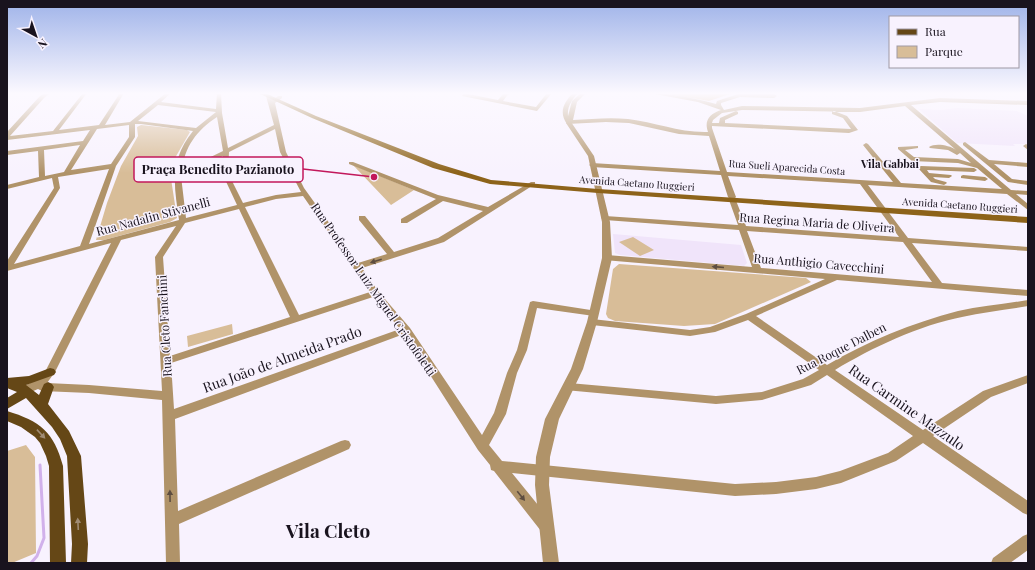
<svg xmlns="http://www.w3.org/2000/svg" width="1035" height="570" font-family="'Playfair Display',serif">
<rect width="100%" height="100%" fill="#f8f2fe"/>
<path fill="#f0e4fa" d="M957,108L1017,111L1028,116V144H1013L1015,146L957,143L919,109L941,110Z
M613,234L741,245L747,263L744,266L620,255L615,253Z"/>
<path fill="#d8bd98" d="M141,125L187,130L190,132L175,158L170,172L177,218L170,222L104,240H96L107,203L121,166L138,136L137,127Z
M353,165L414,190L391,205Z
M633,237L654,250L640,256L619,242Z
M619,264L806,278L811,282L715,324L684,326L615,321L608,318L606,314L613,269Z
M232,324L233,334L188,347L187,336Z
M26,445L35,457L36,553L12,563H7V451Z"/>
<path fill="#d9b177" d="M662,93H733L709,101Z"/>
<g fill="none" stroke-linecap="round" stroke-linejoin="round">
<path stroke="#d1b1eb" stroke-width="3" d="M31,563L37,556L44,538L40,465"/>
<path fill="#b09369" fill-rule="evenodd" d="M45,93H50L44,98L10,136L53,131L83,93H87L59,130L99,125L120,93H124L105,125L130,122L166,93H171L161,102L216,109L217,93H221L222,113L228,148L274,125L266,96L271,95L273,100L278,96H282V98L275,103L286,152L304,188L358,263L387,254L359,220V216H365L394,252L438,238L483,211L443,201L407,223H401V219L436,199L349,164V162H353L438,195L488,207L531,182H535V184L444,242L362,268L378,291L410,328L482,435L494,413L507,373L517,350L530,302L533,301L597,311L599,313L594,316L537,308L527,350L517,373L506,414L489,445L502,461L735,484L776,482L816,477L840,471L888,453L913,436L827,375L811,385L762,400L716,404L565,390L563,387L565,384L569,383L716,396L762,392L803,379L819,370L748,320L715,332L690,336L592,325L587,322L592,319L690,330L710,327L746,314L825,279L604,260L603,258L604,256L607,255L752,267L739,230L605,220L601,218L605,216L738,225L729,200L730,199L728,197L721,175L592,167L589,165L592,163L720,171L709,136L679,134L629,123L606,122L567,124C559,113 563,103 573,93H578C572,100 567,106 568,116L572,101L581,93H586L577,102L573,120C591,119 610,117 628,119C655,122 680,133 708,132C704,121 709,114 721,110L698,102L649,93C671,93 694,98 716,104L717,101L741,93L774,94L777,96L774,98L740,97L721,103V105L724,110L742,106L860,108L940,98L1028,101V105L940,102L911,105L1011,190L1028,191V195L1016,194L1028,204V210L1007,194L868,185L908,238L1028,247V251L912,243L942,283L1028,290V296L837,280L756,316L827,365C868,341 912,323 958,311C981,306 1005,304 1028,300V306C1006,310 983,312 962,317C920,325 871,348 835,370L923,430L983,391L1028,375V383L991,397L933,436L1028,501V515L1023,513L923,443L896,461L841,483L816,489L776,494L735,496L512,473L551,521L553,526L551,531L546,533L541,531L494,471L491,470L490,465L478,450L404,334L175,419L178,511L341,441L345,440L349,441L351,445L349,449L179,524L180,563H166L162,400L89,393L42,391L38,389L24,395L20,394L18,391L20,388L38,379L46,370L111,243L7,271V261L54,188L52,178L7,189V185L39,177L38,151L7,155V151L83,141L90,130L7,140V132L40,96ZM158,105L216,112L196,128L138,121ZM905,106L956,150C949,145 935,143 929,147L930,148L948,150L957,155L960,153L971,163L958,159L914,157L905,150L918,148V146L898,147V149L912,161L958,163L977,168L1002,189L901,183L868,144L866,143L863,145L893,182L727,172L712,128V126L849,133L858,130L847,116L834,111L832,112V114L843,118L851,129L725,123V120L738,114V112L736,111L720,118L719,123H712L713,120L722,113L742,110L860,112ZM217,117L223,151L182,171C184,147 197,130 217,117ZM135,124H141L193,131C169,161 174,185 179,220L89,244L116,166L135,137ZM129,125V137L111,164L71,170L97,129ZM275,129L280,152L301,192L276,195L243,203L228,173L229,152ZM80,145L64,172L45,176L44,150ZM223,156L222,173L237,205L186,218L181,176ZM109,169L80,246L14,264L60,188L58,177ZM728,176L860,184L899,237L746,226L735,198L736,197ZM303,196L370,292L299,315L245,207L276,199ZM239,209L290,317L170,356L163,257L185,223ZM176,226L155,257L162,391L89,385L47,383L55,372L121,240ZM747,231L903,242L932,282L761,268ZM373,297L400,329L174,409L171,363Z
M464,93H469L468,94L498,100L504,93H509L503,101L536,107L547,93H552L537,111L462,96Z
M965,142L989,160L1028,163V167L994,164L1012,179L1028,181V185L1008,182L963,145V143Z
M1026,144L1028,145V150L1023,146Z
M921,166L974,168L977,170L974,172L927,170L929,173L951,175L952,176L949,178L933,177L935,179L946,182L947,183L944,185L931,182L918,168Z
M963,175L985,177L988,179L985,181L961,178V176Z
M1028,534V550L1010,563H991L993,558L1023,536Z"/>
<path fill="#b09369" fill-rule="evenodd" d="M567,122H571L594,156L610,222L612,258L597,322L583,369L559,419L550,457L549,485L559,563H543L535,485L536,457L545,419L571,369L587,322L602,258V222L588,156L566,123Z"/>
<path fill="#8d631a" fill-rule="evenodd" d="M258,93H265L316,116L439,164L491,180L598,189L1028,217V223L598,193L490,184L433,168L312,118Z"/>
<path fill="#654716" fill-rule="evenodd" d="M50,368L54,369L56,372L54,375L26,385L39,395L44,384L48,382L52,384L54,387L48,404L69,431L81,456L88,544L87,563H71L72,544L67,456L60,439L52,427L26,398L7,409V398L17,392L7,388V378L29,376Z
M7,411C40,421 54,432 63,466L66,563H50L49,466L46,456L40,443L35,437L21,427L7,421Z"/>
</g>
<defs><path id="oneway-solid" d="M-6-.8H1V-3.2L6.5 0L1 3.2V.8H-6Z"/></defs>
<g fill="#5d4d40">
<use href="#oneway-solid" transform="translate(376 261) rotate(163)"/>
<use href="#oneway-solid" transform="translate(718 267) rotate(-175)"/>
<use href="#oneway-solid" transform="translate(170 496) rotate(-91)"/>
<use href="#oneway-solid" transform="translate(521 496) rotate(51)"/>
</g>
<g fill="#a08b73">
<use href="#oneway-solid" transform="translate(41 434) rotate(47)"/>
<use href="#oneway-solid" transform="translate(78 524) rotate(-93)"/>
</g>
<linearGradient id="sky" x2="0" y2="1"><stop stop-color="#9fb3e9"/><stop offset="0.54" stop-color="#fcf9ff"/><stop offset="1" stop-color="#fcf9ff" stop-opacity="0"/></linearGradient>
<rect width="1035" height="173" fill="url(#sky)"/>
<g text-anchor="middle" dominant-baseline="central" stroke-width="3" stroke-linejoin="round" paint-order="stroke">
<g font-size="10" fill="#19131e" stroke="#f8f2fe">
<text transform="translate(787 167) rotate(4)">Rua Sueli Aparecida Costa</text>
<text transform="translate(637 183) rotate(4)">Avenida Caetano Ruggieri</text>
<text transform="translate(960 205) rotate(4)">Avenida Caetano Ruggieri</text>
</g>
<g font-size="11" font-weight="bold" fill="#19131e" stroke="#f8f2fe">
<text x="890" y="163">Vila Gabbai</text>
</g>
<g font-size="12" fill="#19131e" stroke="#f8f2fe">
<text transform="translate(153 216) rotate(-15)">Rua Nadalin Stivanelli</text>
<text transform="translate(817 222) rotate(4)">Rua Regina Maria de Oliveira</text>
<text transform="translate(819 263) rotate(5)">Rua Anthigio Cavecchini</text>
<text transform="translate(374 289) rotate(55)">Rua Professor Luiz Miguel Cristofoletti</text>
<text transform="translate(164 326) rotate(-93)">Rua Cleto Fanchini</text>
<text transform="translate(841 348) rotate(-27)">Rua Roque Dalben</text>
</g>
<g font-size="14" fill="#19131e" stroke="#f8f2fe">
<text transform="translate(282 359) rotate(-20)">Rua João de Almeida Prado</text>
<text transform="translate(907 407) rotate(35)">Rua Carmine Mazzulo</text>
</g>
<g font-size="19" font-weight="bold" fill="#19131e" stroke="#f8f2fe">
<text x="328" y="530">Vila Cleto</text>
</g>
</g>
<path fill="none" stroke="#c2185b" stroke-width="1.5" d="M374 177L303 169"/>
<circle fill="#c2185b" stroke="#f8f2fe" stroke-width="1.5" cx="374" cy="177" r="4"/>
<rect fill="#f8f2fe" stroke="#c2185b" stroke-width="1.5" x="134" y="157" width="169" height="25" rx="4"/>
<g font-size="13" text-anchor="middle" font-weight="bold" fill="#19131e">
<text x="218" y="174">Praça Benedito Pazianoto</text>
</g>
<rect width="1035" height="570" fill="none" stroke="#19131e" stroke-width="16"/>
<rect x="889" y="16" width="130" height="52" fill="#f8f2fe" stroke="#9f99a4"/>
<rect x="897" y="29" width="20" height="6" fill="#654716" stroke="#9f99a4"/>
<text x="925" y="36" font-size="12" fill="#19131e">Rua</text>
<rect x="897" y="46" width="20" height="12" fill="#d8bd98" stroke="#9f99a4"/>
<text x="925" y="56" font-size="12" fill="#19131e">Parque</text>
<g transform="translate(36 36) rotate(140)" stroke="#f8f2fe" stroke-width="3" paint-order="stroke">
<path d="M0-3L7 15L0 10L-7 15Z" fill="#19131e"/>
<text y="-6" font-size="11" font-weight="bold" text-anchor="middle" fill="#19131e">N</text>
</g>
</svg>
